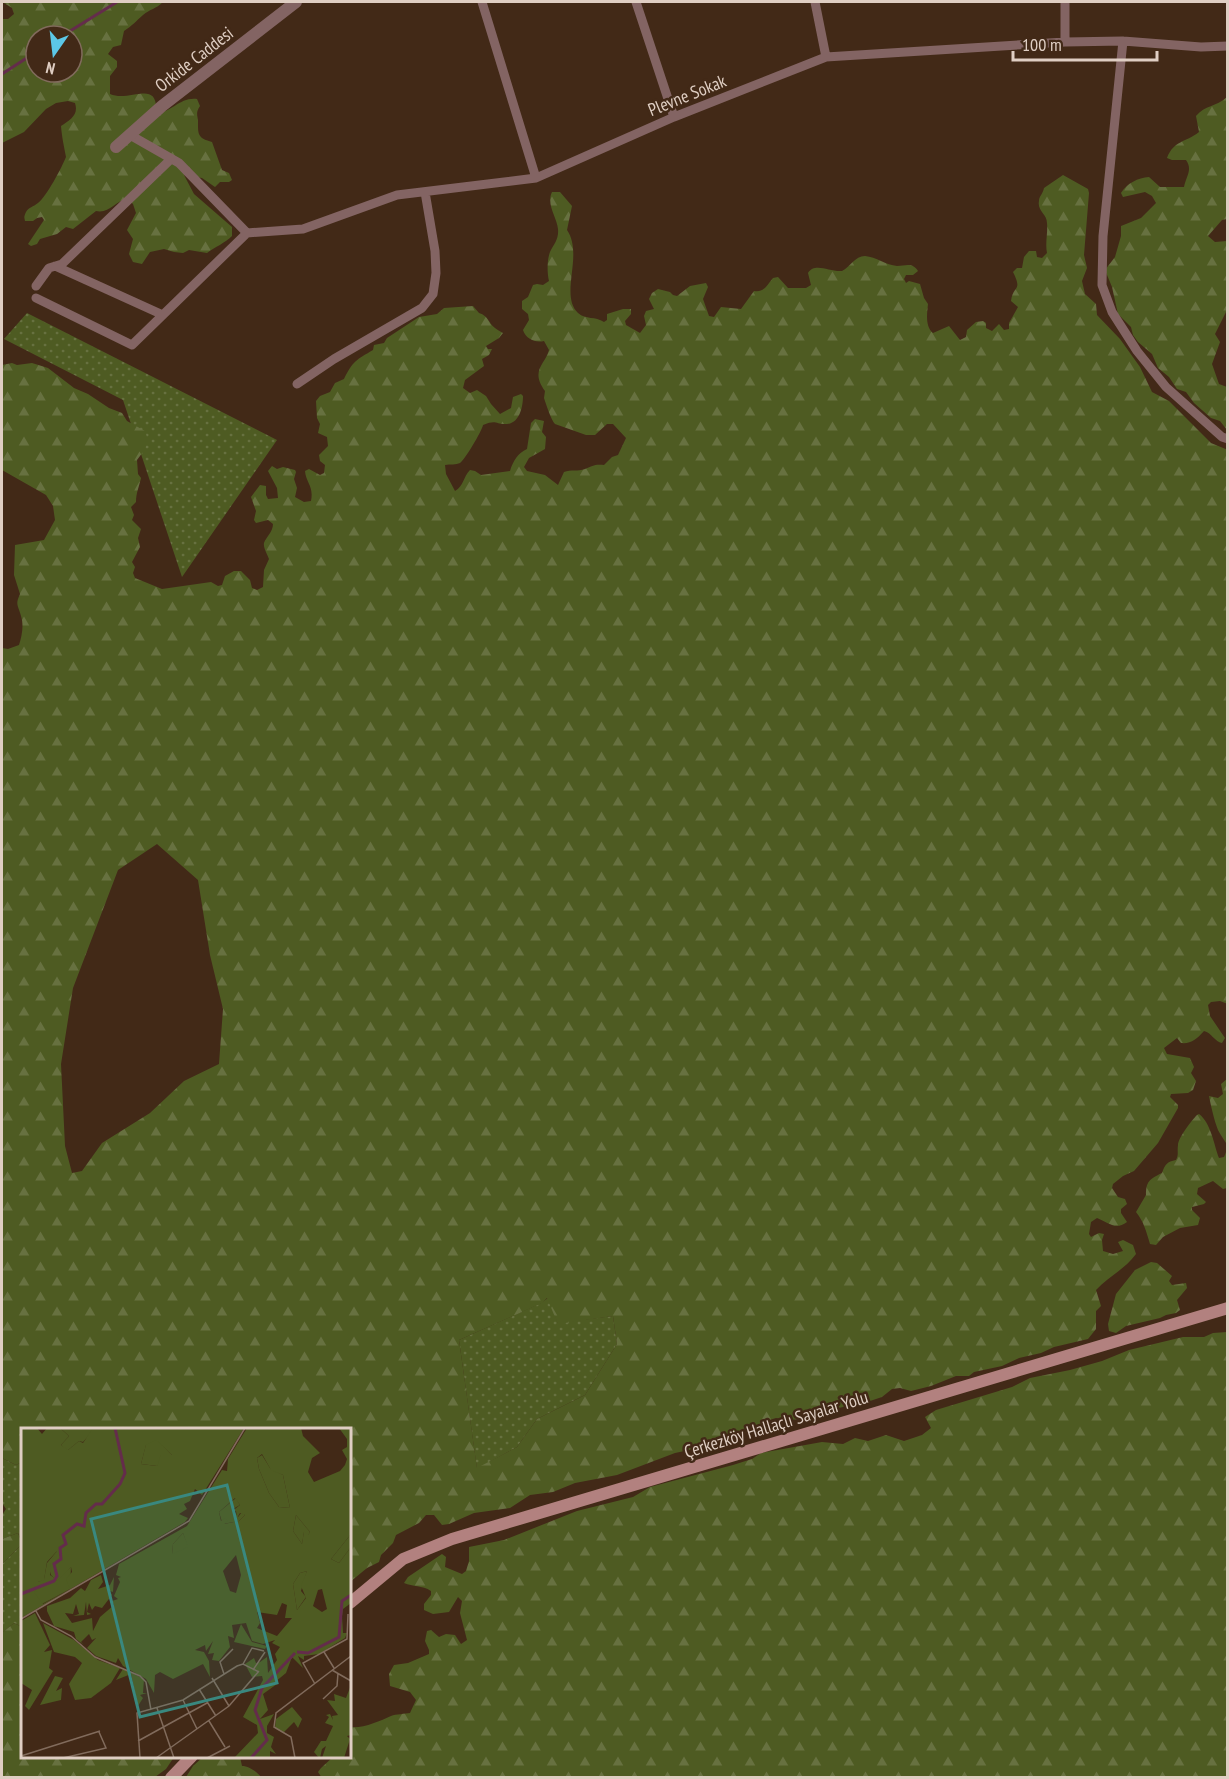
<svg xmlns="http://www.w3.org/2000/svg" width="1229" height="1779" font-family="'PT Sans Narrow',sans-serif">
<defs>
<pattern id="grass-dots" width="8" height="8" patternUnits="userSpaceOnUse" patternTransform="scale(1.5)"><rect width="8" height="8" fill="#4e5b22"/><path d="M2 2h.1M6 6h.1" fill="none" stroke="#677140" stroke-width="1.8" stroke-linecap="round"/></pattern>
<pattern id="forest-firs" width="22" height="20" patternUnits="userSpaceOnUse" patternTransform="scale(1.5)"><rect width="22" height="20" fill="#4e5b22"/><path d="M5 1l3.5 6h-7zM16 11l3.5 6h-7z" fill="#677140"/></pattern>
</defs>
<rect width="100%" height="100%" fill="#422917"/>
<path fill="url(#grass-dots)" d="M27,313L277,440L182,577L123,400L4,339Z
M548,1298L558,1323L613,1316L617,1344L585,1395L537,1419L517,1447L477,1469L459,1340L541,1303Z
M2,1458L16,1465L22,1462V1541L18,1533L2,1539V1515L6,1509L2,1503Z
M22,1544V1627L14,1623L2,1633V1564Z"/>
<path fill="url(#forest-firs)" fill-rule="evenodd" d="M4,3L163,2C156,9 150,9 143,15C136,21 132,26 124,31L121,45L113,47L108,54L117,61V67L110,76V94C130,103 159,77 156,114C172,112 180,97 197,99L200,106C196,112 197,114 198,120C198,134 197,138 212,142L222,170L229,173L232,180L229,182H220L215,187L202,178L184,175L194,194L232,227V236C225,243 215,247 207,253L189,250L183,253L174,252L164,249L150,252L142,264L133,262L129,254L133,239L127,230L136,213L133,204L127,199C115,201 109,214 96,211L73,229L66,227L57,234L40,239L37,244L31,246L28,244L44,220L42,217L37,218L33,221H25C24,216 24,217 26,212C29,207 33,207 38,203C47,196 62,167 66,157C64,146 62,138 61,126C70,120 79,115 75,103L68,101L56,103L46,109L24,132L2,143V19H8L14,14L12,8ZM36,36H72V72H36Z
M1227,97V219L1222,220L1208,236L1215,242L1227,241V310L1215,334L1220,342L1212,364L1219,384L1227,387V430L1220,421L1211,418L1194,403L1186,392L1177,389L1169,377L1158,368L1152,354L1138,342L1133,335L1131,327L1118,314L1112,287L1105,270L1115,257L1121,236V226L1141,218L1156,203L1152,196L1145,192L1123,197L1121,193C1127,183 1138,178 1149,177L1160,187H1184C1186,176 1193,170 1186,160H1172L1167,158C1174,140 1185,143 1199,132L1196,116C1205,105 1216,107 1227,97Z
M1063,175L1088,189L1089,193L1084,255L1087,268L1082,281L1085,294L1096,304L1097,315L1120,339L1140,367L1152,392L1169,401L1211,443L1228,450V1004L1220,1001L1211,1002L1208,1005L1210,1016L1225,1038L1222,1043C1215,1042 1212,1033 1204,1031C1197,1039 1191,1044 1181,1043L1177,1038L1164,1048L1167,1054L1190,1058L1194,1067L1191,1073L1196,1081L1193,1090L1188,1093L1171,1094L1170,1097L1178,1105V1108L1158,1143L1134,1171L1123,1176L1113,1184L1112,1188L1118,1197L1125,1199L1127,1204L1121,1209V1213L1127,1222C1115,1231 1108,1222 1097,1218L1091,1222L1089,1234L1091,1237L1099,1233L1104,1234L1102,1240L1103,1251L1113,1254L1123,1251L1118,1242L1123,1240L1133,1245L1136,1254C1124,1270 1108,1277 1096,1290L1101,1306L1096,1311V1329L1088,1339L1054,1347L1041,1353L1019,1358L1002,1366L974,1372L969,1376H956L931,1386L911,1391L900,1388L892,1389L882,1397L870,1401L812,1414L805,1418L791,1420L776,1418L763,1422L754,1429L722,1443L675,1453L617,1475L575,1483L553,1492L530,1495L510,1508L474,1513L449,1524L442,1525L434,1515H426L419,1523L396,1535L393,1543L381,1555L379,1562L367,1568L350,1582V1430H22V1462L16,1465L2,1458V648L8,649L19,645C22,636 24,625 21,616C18,605 15,605 20,594L14,575L15,545L44,540L55,520L53,506L46,495L2,470V365L12,363L17,365L32,363L48,368L74,388L88,394L109,408L122,413L127,421L145,431C150,443 145,450 137,460L138,474L141,478C139,487 136,493 136,502L131,507L134,515L132,520L141,529L138,538L140,547L132,562L135,567L133,573L135,578L162,589L211,582L218,586L222,585L225,576L234,571H241L250,580L252,588L257,590L263,587L264,570L269,559C268,555 263,548 264,543C266,537 273,532 273,524L268,520L256,523L254,520L256,511L251,497L260,485L266,486V495L268,499L278,498L277,488L268,471L272,466L277,469L283,467L295,470L296,472L294,479L297,488L295,497L304,502L311,501C314,486 306,483 305,471L309,469L320,475L324,473L325,465L320,461L319,455L328,446L327,437L318,433L320,424L317,418L316,401L320,396L330,392L335,383L344,379C353,361 356,360 373,350L374,345L384,343L387,338L419,317L437,314L444,308L473,306L479,313C489,316 488,323 495,328C497,330 500,331 503,333L499,338L486,346L488,349H492L489,355L482,359L484,366L465,380L463,388L470,393L477,390L486,396L491,404L500,414L511,408L513,397L521,394L523,396C523,406 520,423 507,424C496,425 497,419 483,425C482,431 464,461 460,463C456,465 450,464 445,465L446,474L455,491C464,486 463,477 470,470L475,471L481,475L510,471C513,461 518,453 527,449L531,423L535,419L544,421L542,432L546,437L545,449L529,458L524,467L527,471L545,475L558,485L564,472C571,469 578,472 585,469C593,466 594,464 604,465L612,457L618,455L626,438L613,424H607L595,435H586L555,424C551,420 546,404 544,398L545,391C530,370 545,365 549,350L544,341C535,343 526,339 523,330L529,320L528,314L522,309V301L528,297L533,285L537,284L543,285L549,281C547,272 547,260 550,252C554,244 559,239 558,229C557,217 546,205 552,192H560L572,206L567,230C584,255 559,295 578,313C586,320 595,316 604,322L607,320V314L623,309H631V314L625,321L626,325L640,333L646,325L644,316L646,311L654,309L649,299L652,293L658,289L670,292L673,295L677,296L690,286L706,283L708,287L703,299L709,316L714,317L721,307L741,309L754,291C764,293 767,285 773,278L778,277L788,288H806L811,285L808,273C815,262 829,272 842,271C850,267 855,256 865,256C876,257 886,265 897,266C906,266 912,262 918,271L913,275H906L904,279L906,283L909,281L920,284L924,298L928,304C927,314 925,326 933,333L949,326L960,340L966,337L967,330L976,322L983,321L986,323V328L992,331L999,324L1004,330L1009,329V323L1018,307L1011,301C1013,285 1023,292 1013,272L1017,268H1022L1024,257L1029,251H1036L1037,257L1042,258L1047,253C1045,243 1048,233 1047,223C1047,214 1037,211 1039,201C1039,196 1043,194 1044,188ZM157,844L198,880L210,955L223,1009L219,1064L184,1081L150,1113L102,1143L82,1171L72,1173L65,1146L61,1064L73,988L118,870ZM547,1298L558,1324L613,1316L617,1344L585,1395L537,1419L517,1447L477,1468L459,1340L542,1303Z
M1227,1079V1188L1223,1189L1213,1181L1198,1188L1197,1194L1206,1202L1204,1204L1192,1207V1210L1200,1218L1198,1225L1180,1228L1163,1237L1156,1245L1150,1244C1146,1231 1144,1222 1136,1212L1146,1195C1146,1182 1149,1179 1162,1173C1165,1164 1167,1162 1176,1160C1179,1154 1177,1152 1178,1145C1178,1138 1192,1120 1197,1115L1199,1114C1211,1123 1214,1145 1219,1158L1224,1157C1226,1153 1228,1148 1226,1143C1223,1138 1220,1134 1218,1130C1214,1120 1211,1106 1209,1096L1218,1098L1223,1094L1221,1084Z
M1151,1262L1157,1263L1172,1276L1169,1281L1172,1285L1186,1283L1187,1288L1177,1300L1180,1310L1176,1313L1166,1315L1160,1318L1126,1326L1116,1333L1109,1331L1108,1324L1116,1294L1135,1270Z
M1227,1332V1777L322,1778L318,1772L321,1768L333,1757L350,1756V1727C362,1729 380,1721 391,1716C396,1714 405,1714 410,1713L416,1700L410,1692L390,1686L389,1674L394,1665L408,1663L429,1654V1650L425,1641L427,1631L431,1630L439,1637L446,1634L455,1635L461,1644L467,1640L460,1613L462,1601L458,1597L449,1612L433,1614L424,1610V1604L431,1595V1591C422,1585 413,1587 404,1583L408,1577L442,1554L446,1557L445,1567L462,1574L466,1571L469,1561V1547L504,1540L577,1511L633,1497L650,1487L733,1465L752,1459L761,1453L822,1442L843,1444L855,1438L868,1441L886,1435L904,1441L922,1435L931,1428L925,1417L936,1410L1012,1387L1030,1378L1070,1370L1102,1361L1129,1350L1183,1337H1204L1213,1333Z
M18,1533L22,1544L2,1564V1539Z
M14,1623L22,1627V1756L174,1757L166,1769L155,1777H2V1633Z
M203,1757H240L242,1766C249,1766 257,1772 261,1777H186L193,1766Z"/>
<g fill="none" stroke-linecap="round" stroke-linejoin="round">
<path stroke="#642c4b" stroke-width="3" d="M62,36L117,2
M2,74L36,52"/>
<path stroke="#836463" stroke-width="9" d="M482,2L536,178
M636,2L674,117
M815,2L826,57
M1123,41L1103,236L1102,285L1112,312L1137,351L1166,387L1222,437L1228,439
M1065,42V2
M130,135L179,163L247,233L303,229L397,195L536,178L674,117L826,57L1065,42L1123,41L1201,47L1228,46
M55,266L163,315
M36,286L49,268L62,264L171,159
M36,298L132,345L247,233
M297,384L334,359L422,308L433,294L436,273L435,251L425,192"/>
<path stroke="#836463" stroke-width="12" d="M116,147L162,106L296,2"/>
<path stroke="#b2817f" stroke-width="12" d="M350,1603L403,1559L452,1539L1228,1308
M171,1778L192,1756"/>
</g>
<g text-anchor="middle" dominant-baseline="central" stroke-width="5" stroke-linejoin="round" paint-order="stroke">
<g font-size="18" fill="#dfcec3" stroke="#422917">
<text transform="translate(194 59) rotate(-38)">Orkide Caddesi</text>
<text transform="translate(687 95) rotate(-22)">Plevne Sokak</text>
<text transform="translate(776 1424) rotate(-17)">Çerkezköy Hallaçlı Sayalar Yolu</text>
</g>
</g>
<g transform="translate(21 1428)">
<rect width="330" height="330" fill="#422917"/>
<path d="M39,0H72L73,2L62,14L58,13L46,23L40,17L48,8ZM135,11L151,27L136,38L120,36L125,16ZM241,27L249,40L262,47L269,80L258,79L248,65L238,41L236,30ZM215,70L219,77L212,81L217,89L221,84L224,87L218,93L202,96L206,92L201,94L198,84ZM275,87L289,104L287,108L283,104L281,116L272,103ZM162,105L168,119L159,126H151L152,116ZM303,105L312,110L323,108L308,130L303,129L307,118L301,111ZM330,106V119L318,135L310,131ZM36,123L29,147L35,151L50,139L49,161L21,176L12,164L17,154L23,151L26,135ZM286,143L280,163L285,169L276,182L272,156L279,145ZM220,196L231,214L246,218L244,221L213,214Z" fill="#4e5b22"/>
<path d="M0,0H16L21,6L26,0H39L48,8L40,17L47,22L58,13L62,15L72,0H223L181,67L174,61L169,73L163,76L166,81L158,86L167,90L164,94L0,190ZM135,12L151,27H140L136,38L120,36L125,17ZM36,123L29,136L30,147L36,153L50,139L51,144L45,151L49,161L22,176L13,164L17,163V154L23,152L26,134ZM226,0H280L282,8L299,25L291,30L287,44L293,54L319,43L324,37L326,31L321,22L326,19V11L318,0H330V106L310,131L318,135L330,119V175L322,181L321,188L322,205H326L324,210L298,226L283,228V232L277,228L282,240L271,229L265,245L254,254L256,256L242,266L247,282L239,291L253,286L246,298V305L253,309L250,319L255,326L249,323V330L214,329L237,305L236,297L222,289L242,252L241,248L231,249L224,236L233,230L235,235L239,234L246,229L247,245L256,232L254,226L259,219L251,215L254,212L242,216L231,213L225,195L211,197L213,210L207,208L209,219L198,233L191,232L193,225L187,226L192,213L185,223L184,217L174,222L183,224L188,233L189,249L182,236L152,251L139,244L134,247L133,265L125,251L102,238L97,230L95,235L75,228L66,220L75,210L71,212L68,206L60,214L63,217L55,211L53,204L33,198L26,183V178L49,170L60,160L64,163L70,152L80,147L82,154L77,161L89,157L93,149L92,164L89,163L91,167L81,180L74,178L71,182L68,175L66,184L70,186L66,187L65,174L63,187L52,188L58,186L55,176L52,186L44,185L51,195L71,190L72,203L79,189L93,177L91,173L97,171L93,168L99,154L97,150L100,149L95,147L98,136L166,98L201,42L206,43L207,31ZM241,26L250,42L262,47L269,80L258,79L248,65L238,41L236,30ZM214,70L219,77L210,84L215,83L216,90L219,85L224,87L218,93L203,96L207,93L204,90L200,93L198,84ZM275,87L289,104L287,107L283,103L281,116L272,103ZM162,105L167,119L151,126L152,116ZM215,127L220,147L215,165L209,163L202,143ZM286,143L280,158L285,170L276,182L272,156L279,145ZM301,161L306,181L301,184L292,178L297,162ZM261,175L266,177L264,190H271L256,208L236,200L239,195L236,184L256,187ZM14,185L29,217L23,224L31,222L28,240L32,243L8,282L4,278L11,262L0,255V193ZM22,195L53,212L77,232L99,240L90,255L70,270L54,272L48,256L61,235L54,229L33,224ZM102,241L123,251L122,265H126L119,267L122,270L117,278L110,246L95,252ZM34,248L42,250L35,263L41,260L40,272L19,277ZM330,257V307L326,308L329,311L323,330H301L305,318L301,321L299,330H298L293,324L300,313H305L312,298L304,295L308,289L305,287L309,286L312,292L311,288L317,287L306,272L314,273L313,266L325,270ZM271,279L281,291L277,300L273,294L262,305L254,300L255,291Z" fill="#4e5b22" fill-rule="evenodd"/>
<path fill="none" stroke="#642c4b" stroke-width="3" d="M0,166L33,153L36,148L33,136L40,131L39,120L45,116L42,107L56,96L63,98L65,85L75,76H81L99,56L104,45L94,0M276,224L287,225L318,209L321,173L330,167M230,330L246,312L234,282L241,260L274,225"/>
<path fill="none" stroke="#816b5c" stroke-width="1.5" d="M15,183L20,192L50,208L74,229L119,248L125,254L130,282M0,191L168,93L224,0M303,224L313,240M222,236L231,220L243,223M232,242L244,224M311,242L330,253M203,246L199,234L212,221M191,250L208,278M294,256L282,235L326,211L327,186M178,261L195,288M302,271L316,258L317,245M162,272L176,301M136,280L153,330M188,293L204,319M117,313L186,275M0,328L79,303M42,330L85,320L78,304M119,330L116,285L162,272L216,238L222,236L238,244M135,330L208,278L238,243M186,330L209,318M274,330L270,309L253,299L255,285L330,228"/>
<path fill="#39887f" fill-opacity="0.15" stroke="#39887f" stroke-width="3" d="M206,57L256,255L119,289L70,91Z"/>
<rect width="330" height="330" fill="none" stroke="#dfcec3" stroke-width="3"/>
</g>
<rect width="1229" height="1779" fill="none" stroke="#dfcec3" stroke-width="6"/>
<g transform="translate(54 54) rotate(194)"><circle r="28" fill="#422917" stroke="#816b5c" stroke-width="1.5"/>
<path d="M0-4.5L10 22L0 15L-10 22Z" fill="#5cc7e7"/>
<text y="-9" font-size="16" font-weight="bold" text-anchor="middle" fill="#dfcec3">N</text>
</g>
<path d="M1013 51v9h144v-9" fill="none" stroke="#dfcec3" stroke-width="3"/>
<text x="1022" y="51" font-size="18" fill="#dfcec3" stroke="#422917" stroke-width="4.5" paint-order="stroke">100 m</text>
</svg>
